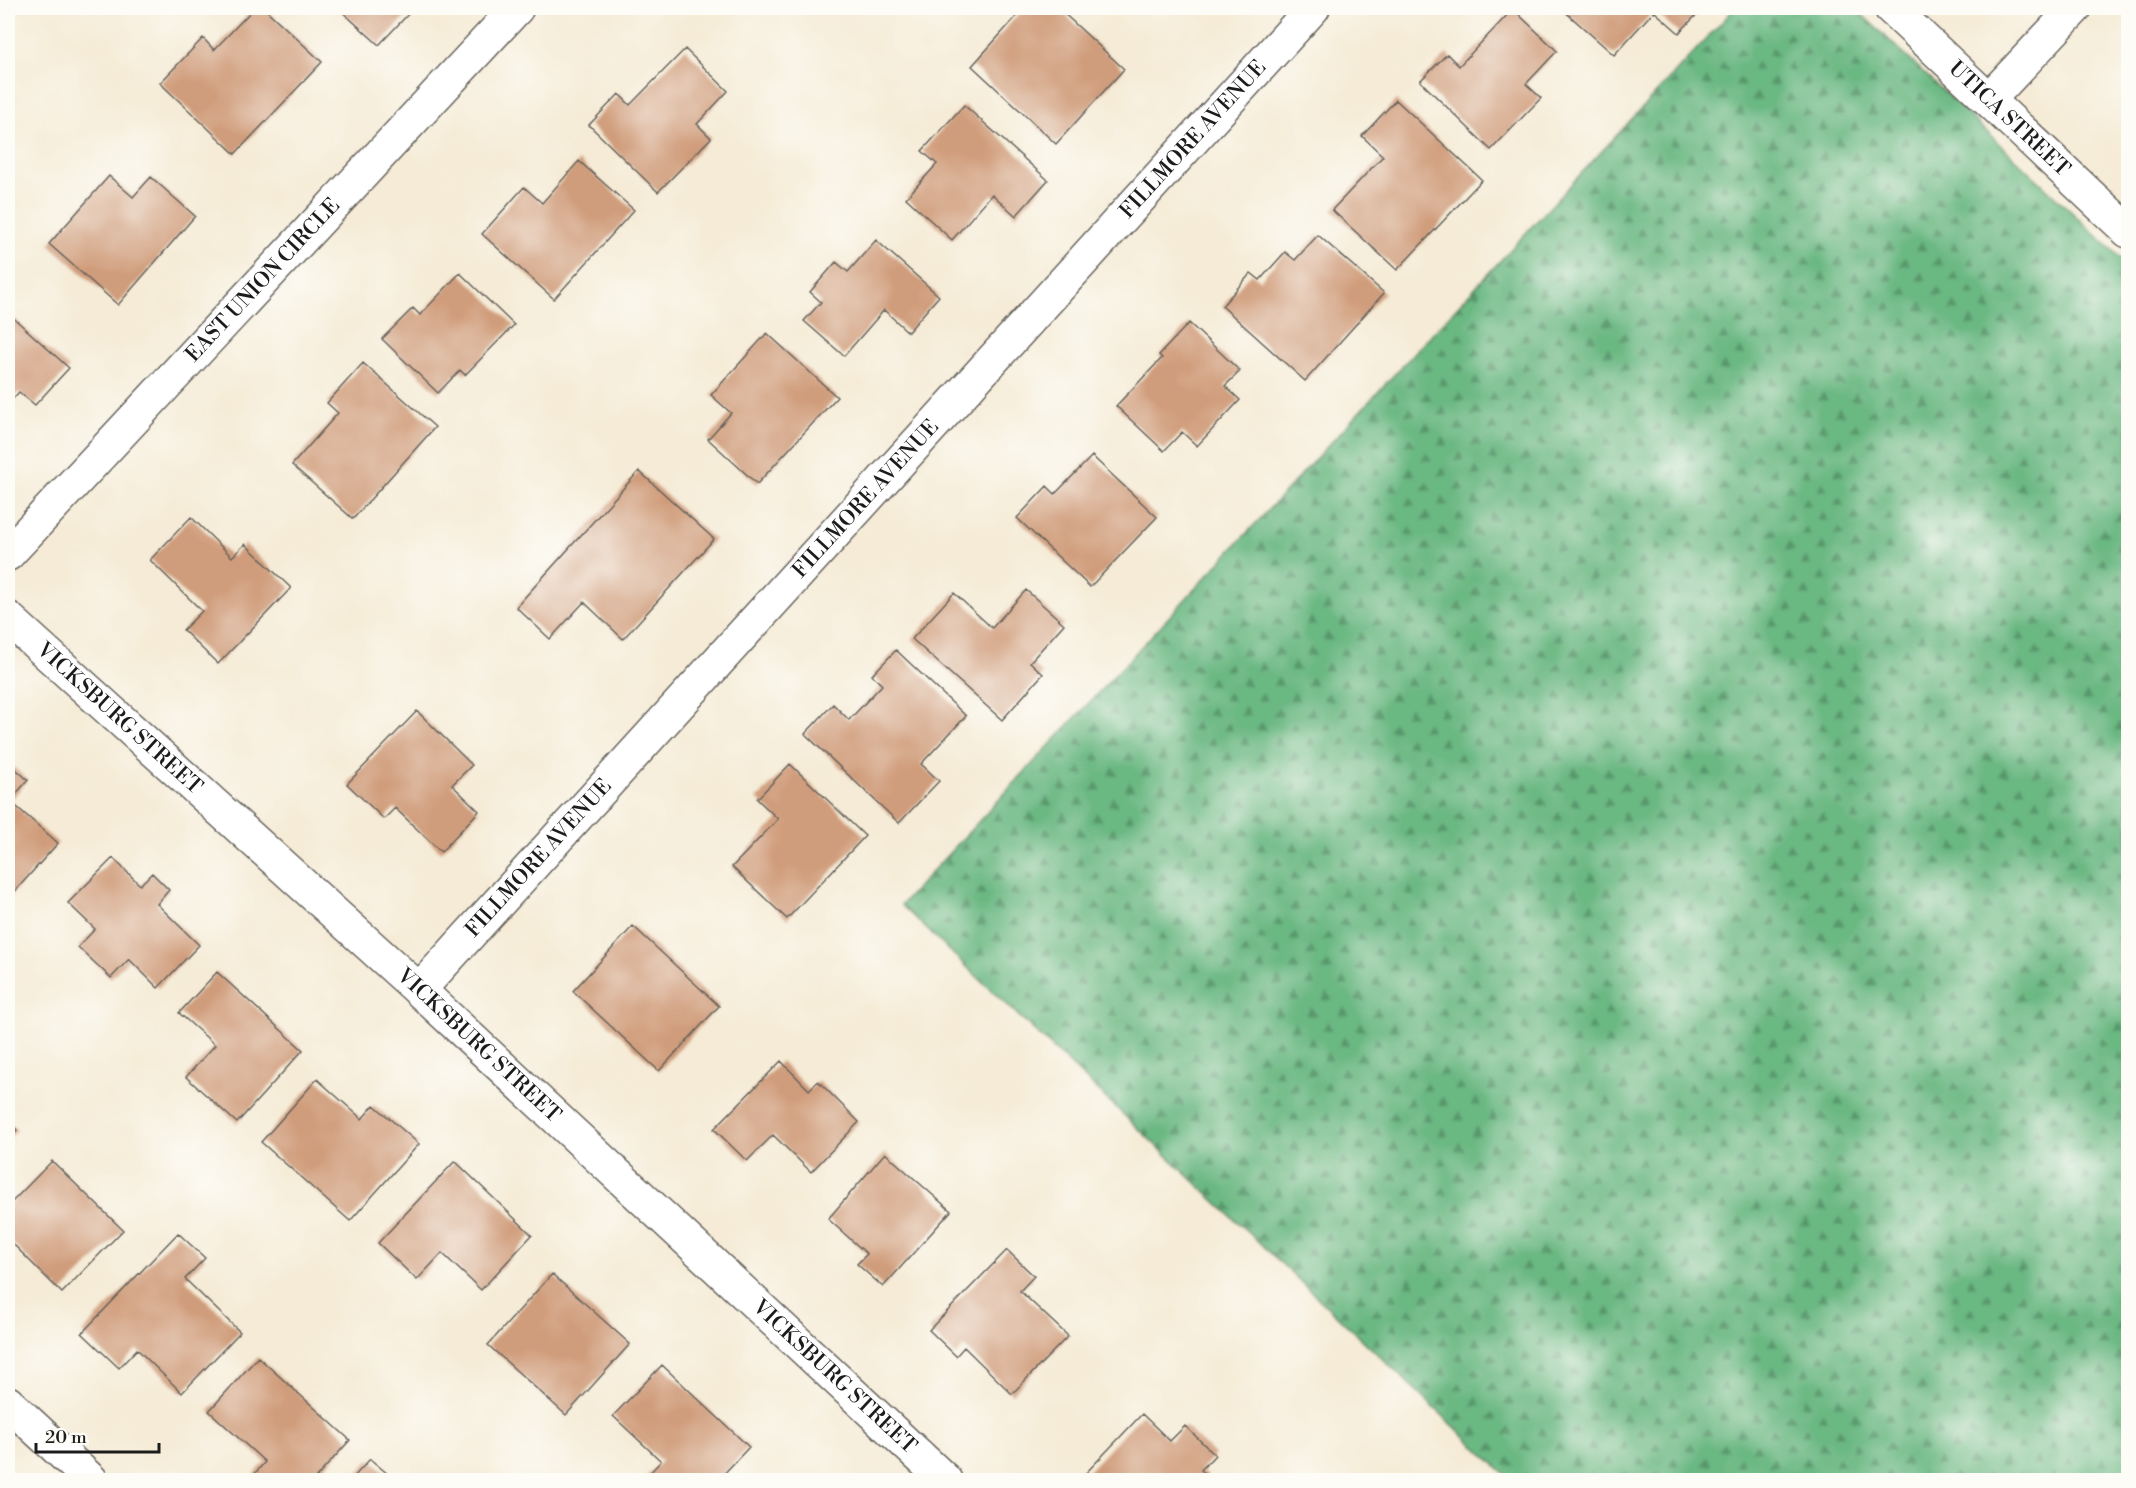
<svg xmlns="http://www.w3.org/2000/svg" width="2136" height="1488" font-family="'Libre Bodoni',serif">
<defs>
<pattern id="forest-firs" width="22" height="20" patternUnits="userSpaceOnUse" patternTransform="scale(1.5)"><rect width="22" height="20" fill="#6ab882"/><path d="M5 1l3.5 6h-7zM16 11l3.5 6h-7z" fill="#56956a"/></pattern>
</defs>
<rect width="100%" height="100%" fill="#fdfcf7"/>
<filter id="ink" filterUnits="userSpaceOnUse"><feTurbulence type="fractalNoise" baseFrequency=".0167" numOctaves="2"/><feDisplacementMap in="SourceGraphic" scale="12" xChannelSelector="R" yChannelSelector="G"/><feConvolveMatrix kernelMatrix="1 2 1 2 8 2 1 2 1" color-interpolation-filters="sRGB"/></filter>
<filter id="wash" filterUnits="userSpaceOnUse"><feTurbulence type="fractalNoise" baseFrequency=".008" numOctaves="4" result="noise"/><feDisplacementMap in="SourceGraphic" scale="24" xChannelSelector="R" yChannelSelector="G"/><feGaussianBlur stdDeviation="1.35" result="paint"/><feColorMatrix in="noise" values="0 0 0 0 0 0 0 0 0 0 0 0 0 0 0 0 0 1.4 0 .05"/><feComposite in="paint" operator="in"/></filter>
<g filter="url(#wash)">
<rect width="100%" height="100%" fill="#f5ebd6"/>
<path fill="url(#forest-firs)" stroke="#436a4f" stroke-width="1.5" d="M1735,8H1855L2128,265V1469L2117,1480H1511L901,905Z"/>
<g id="blocks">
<path fill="#d09d7b" d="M254,8H264L322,62L235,154L160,83L203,38L214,50Z
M338,8H414L379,45Z
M1024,8H1058L1124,69L1056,144L972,66Z
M1561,8H1703L1679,33L1654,11L1614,55Z
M1513,9L1557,51L1526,84L1541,98L1491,150L1420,81L1447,54L1459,66Z
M685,49L728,91L697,124L711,138L658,192L589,125L619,94L630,105Z
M1396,100L1482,180L1397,270L1332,210L1383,156L1362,136Z
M964,105L1048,180L1016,216L992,194L952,240L906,198L937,164L922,151Z
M579,161L634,210L554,299L482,234L524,187L542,203Z
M109,176L133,197L151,177L195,216L118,305L49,244Z
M1318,235L1384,293L1305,381L1222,306L1251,273L1260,280L1285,252L1295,260Z
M876,240L939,296L908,332L884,310L844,356L804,321L821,302L810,292L836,262L848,272Z
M460,273L514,325L465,375L460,370L438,393L382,339L413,308L420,315Z
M8,313L69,368L35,405L19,392L8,404Z
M1189,323L1240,371L1225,386L1240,400L1197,446L1182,432L1164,451L1116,406L1162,358L1159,355Z
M767,333L837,397L757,484L708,439L731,413L711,395Z
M363,363L435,427L353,519L292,465L338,413L327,403Z
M1092,456L1157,517L1090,587L1017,518L1047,486L1055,494Z
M639,471L714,539L623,639L584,602L550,639L516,607Z
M191,517L232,557L245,544L291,588L218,664L183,630L202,611L150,560Z
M1026,590L1064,624L1030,662L1043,674L1002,720L912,639L954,593L992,628Z
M896,650L966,716L921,764L939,781L899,823L805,734L833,704L849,720L882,685L872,675Z
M417,711L472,765L452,785L479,811L441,852L395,808L384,819L347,784Z
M8,762L28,780L10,801L58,843L8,899Z
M790,764L865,836L787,919L732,867L778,819L757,799Z
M113,858L140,885L152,873L169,890L157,904L199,945L158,988L129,959L111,978L78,947L95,929L68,903Z
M633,926L719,1006L659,1071L573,991Z
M217,972L303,1050L237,1123L186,1077L215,1045L179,1013Z
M781,1061L809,1090L818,1081L859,1122L811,1172L773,1135L747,1161L714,1129Z
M317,1079L362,1119L374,1105L419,1144L350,1221L261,1142Z
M8,1121L17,1130L8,1140Z
M885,1153L951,1211L883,1287L857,1264L867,1254L828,1219Z
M52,1161L123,1230L62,1293L8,1239V1206Z
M455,1161L532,1235L481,1290L442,1253L417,1280L378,1243Z
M178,1233L205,1258L185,1279L240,1332L182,1393L137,1349L119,1368L82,1333Z
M1007,1250L1034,1276L1020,1291L1068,1336L1012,1394L964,1347L956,1356L929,1330Z
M552,1274L630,1344L566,1415L488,1345Z
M258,1357L350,1440L314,1480H249L265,1462L209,1411Z
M662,1365L749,1447L718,1480H648L645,1478L661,1461L613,1416Z
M1142,1414L1170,1441L1185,1426L1215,1455L1201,1470L1212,1480H1091L1085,1474Z
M370,1459L395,1480H351Z"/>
</g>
</g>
<g filter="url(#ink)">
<use href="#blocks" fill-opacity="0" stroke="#68645d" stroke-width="1.5"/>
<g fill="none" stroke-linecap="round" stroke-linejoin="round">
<g stroke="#68645d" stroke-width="36">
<g id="minor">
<path id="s1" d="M1891,8L2128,231"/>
<path d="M1989,99L2075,8"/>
<path id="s2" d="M8,554L517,8"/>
<path id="s3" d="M8,618L419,990L945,1480"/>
<path id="s4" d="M419,990L1313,8"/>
<path d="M8,1403L91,1480"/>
</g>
</g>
<use href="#minor" stroke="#fff" stroke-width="33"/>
</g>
</g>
<g text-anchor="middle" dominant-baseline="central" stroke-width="4.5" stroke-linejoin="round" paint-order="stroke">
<g font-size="21" fill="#1c1c1c" stroke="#fdfcf7">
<text stroke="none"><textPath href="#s1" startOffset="162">UTICA STREET</textPath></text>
<text stroke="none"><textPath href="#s4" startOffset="1150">FILLMORE AVENUE</textPath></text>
<text stroke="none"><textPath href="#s2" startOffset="374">EAST UNION CIRCLE</textPath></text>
<text stroke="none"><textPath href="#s4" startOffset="664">FILLMORE AVENUE</textPath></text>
<text stroke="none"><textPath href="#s3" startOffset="150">VICKSBURG STREET</textPath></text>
<text stroke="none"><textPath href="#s4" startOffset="178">FILLMORE AVENUE</textPath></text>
<text stroke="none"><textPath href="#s3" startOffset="636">VICKSBURG STREET</textPath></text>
<text stroke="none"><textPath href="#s3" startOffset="1122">VICKSBURG STREET</textPath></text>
</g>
</g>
<rect width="2136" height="1488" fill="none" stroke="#fdfcf7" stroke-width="30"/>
<path d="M36 1443v9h123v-9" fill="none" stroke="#1c1c1c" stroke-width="3"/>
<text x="45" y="1443" font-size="18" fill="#1c1c1c" stroke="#fdfcf7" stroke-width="4.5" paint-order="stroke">20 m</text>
</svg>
